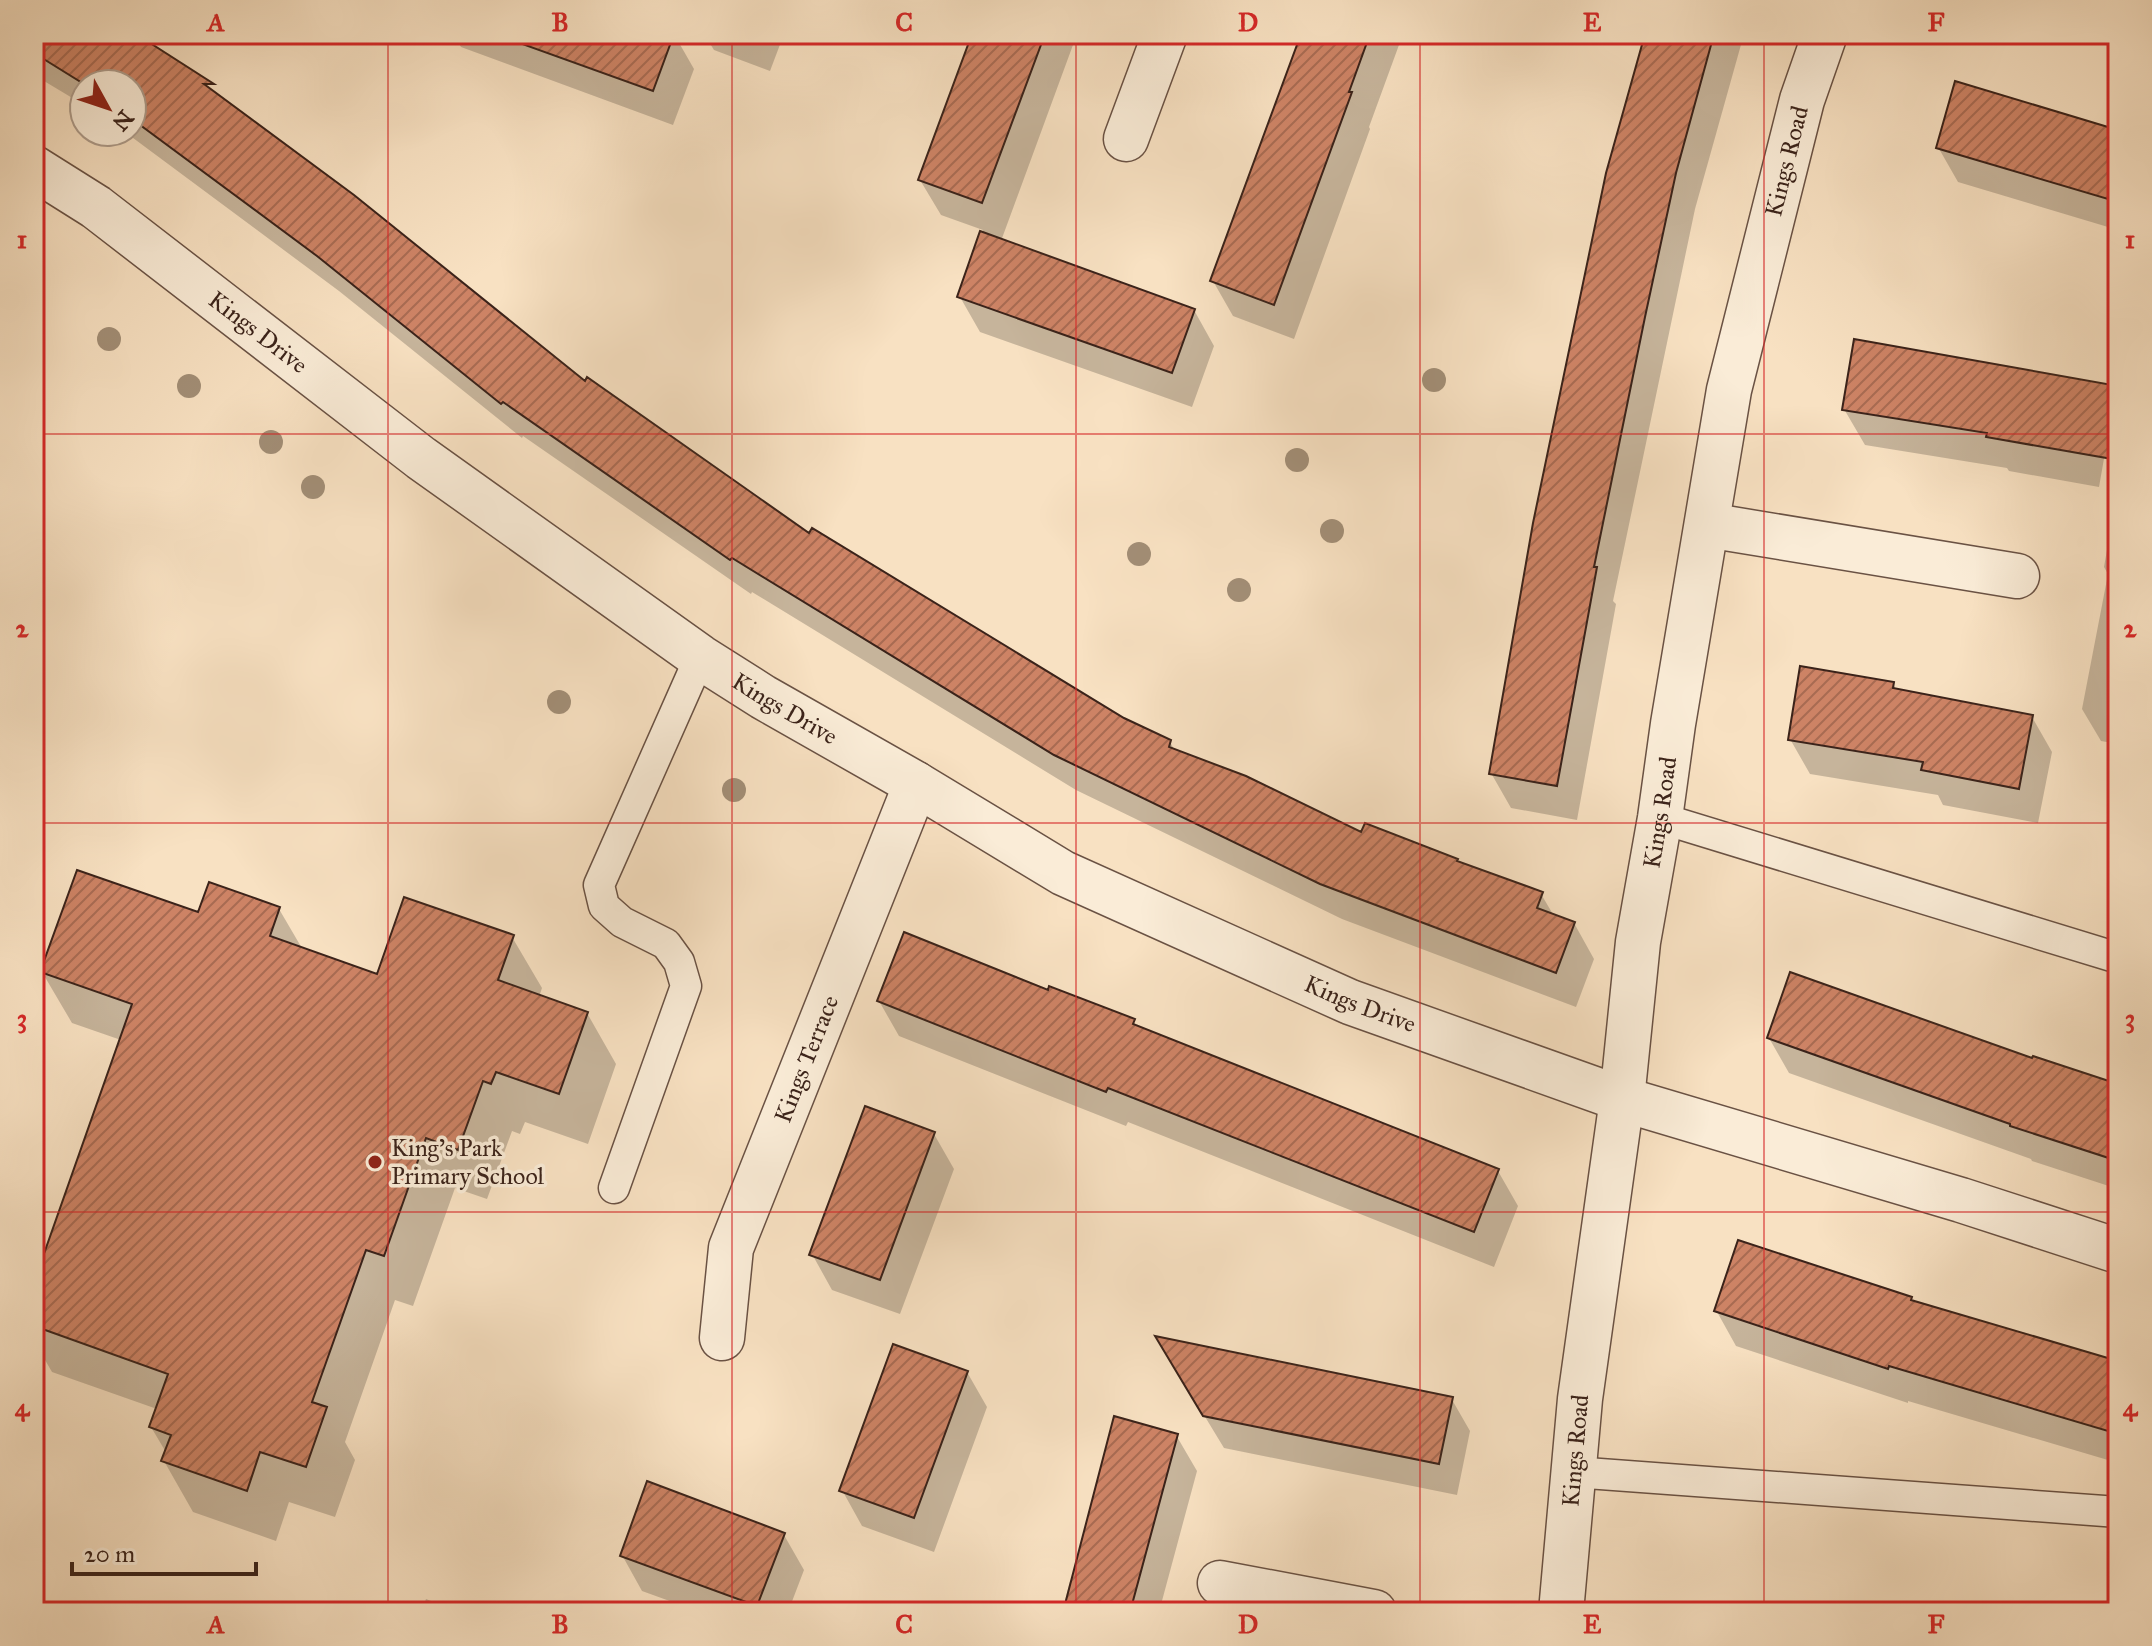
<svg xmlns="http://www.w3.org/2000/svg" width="2152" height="1646" font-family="'IM FELL Great Primer',serif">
<defs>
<pattern id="building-hatch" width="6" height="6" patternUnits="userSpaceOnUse" patternTransform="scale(2)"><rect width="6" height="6" fill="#cd8365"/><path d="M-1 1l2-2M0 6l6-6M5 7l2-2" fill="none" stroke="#a86b52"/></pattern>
</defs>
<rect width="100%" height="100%" fill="#f8e1c2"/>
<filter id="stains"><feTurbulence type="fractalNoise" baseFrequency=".0025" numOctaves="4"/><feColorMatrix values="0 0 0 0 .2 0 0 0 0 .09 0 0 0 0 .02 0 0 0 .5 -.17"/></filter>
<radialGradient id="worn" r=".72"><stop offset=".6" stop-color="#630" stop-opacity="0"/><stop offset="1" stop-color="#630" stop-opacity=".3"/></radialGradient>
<path fill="#0003" d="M34,34H128L585,384L809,536L1123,719L1170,742L1175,751L1362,835L1458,863L1541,894L1554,916L1574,923L1594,959L1576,1007L1342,919L1076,790L752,592L751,594L523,436L522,438L339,291L125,132H132V84H84V105L34,75Z
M453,34H674L694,69L673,125L461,47Z
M704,34H784L770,71L714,50Z
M974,34H1077L1001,241L1194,310L1214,346L1192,407L980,332L960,297L983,230L941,215L920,180Z
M1300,34H1403L1369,127L1370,129L1294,339L1233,316L1213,281L1299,46L1297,43Z
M1647,34H1744L1695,209L1613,601L1616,604L1577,820L1511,808L1491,773Z
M2118,132V230L1958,182L1938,147Z
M1844,409L2111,419L2099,487L2009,471L2007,468L1865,445Z
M2118,487V744L2101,741L2082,709L2108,574L2104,567Z
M1893,684L1897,691L2032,717L2052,752L2038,823L1943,805L1938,795L1810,774L1790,739Z
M279,909L303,950L379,976L512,937L542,988L539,997L587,1013L616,1064L588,1144L525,1122L520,1134L512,1131L487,1199L455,1188L413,1306L395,1300L345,1442L355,1460L335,1517L289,1502L276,1541L193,1512L164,1461L167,1454L151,1427L157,1409L52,1372L34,1341V1289L121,1040L72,1023L42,972L199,915Z
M1049,993L1133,1021L1137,1028L1498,1171L1518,1206L1494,1267L1128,1122L1126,1126L899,1036L879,1001Z
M1769,1038L2034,1060L2118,1086V1189L2032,1161L2031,1159L1789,1073Z
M934,1134L954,1169L900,1314L832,1290L812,1254Z
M1912,1302L2118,1364V1463L1908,1401V1403L1736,1346L1716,1310Z
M1176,1369L1451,1398L1470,1431L1457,1495L1224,1448Z
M967,1372L987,1407L934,1552L862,1526L842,1490Z
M1176,1435L1197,1471L1159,1612H1062L1070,1581H1073Z
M784,1535L804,1570L788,1612H700L642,1591L622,1555Z
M426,1599L459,1612H421Z"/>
<path fill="url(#building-hatch)" stroke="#3b231a" stroke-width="2" d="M34,34H136L214,84H204L354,195L585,381L587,377L809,533L812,528L1124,718L1171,740L1169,747L1246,776L1361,832L1365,823L1458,859L1457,861L1543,892L1537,908L1575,922L1556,973L1320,884L1054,755L732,558L730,560L503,402L501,404L317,256L132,119V84H84L34,53Z
M513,34H674L653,91L511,40Z
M972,34H1045L982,203L918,180Z
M1301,34H1370L1349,92H1352L1274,305L1210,281Z
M1645,34H1714L1676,173L1645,317L1594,567H1597L1557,786L1489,774L1533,523L1606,173Z
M1955,81L2118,130V202L1936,148Z
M980,231L1195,309L1172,373L957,297Z
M1854,339L2118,386V460L1986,437L1987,433L1842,410Z
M1800,666L1894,682L1893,688L2033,715L2019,789L1921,770L1923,762L1788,740Z
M77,870L198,912L209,882L280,907L270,936L377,974L404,897L514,935L498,980L588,1012L559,1094L496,1072L491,1084L483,1081L458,1150L426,1138L384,1256L366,1250L312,1402L327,1407L306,1467L260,1452L247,1491L161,1461L171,1435L149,1427L168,1374L34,1326V1282L132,1004L40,972Z
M904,932L1048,990L1049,986L1135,1019L1133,1024L1499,1169L1474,1232L1108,1088L1106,1092L877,1001Z
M1790,972L2032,1058L2033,1056L2118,1084V1161L2010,1126V1124L1767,1038Z
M865,1106L935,1132L880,1280L809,1255Z
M1738,1240L1912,1297L1911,1300L2118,1361V1434L1889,1366L1888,1369L1714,1311Z
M1155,1336L1453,1397L1439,1464L1203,1416Z
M893,1344L968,1371L914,1518L839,1491Z
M1114,1416L1178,1434L1130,1612H1063Z
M647,1481L785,1533L757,1606L620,1556Z"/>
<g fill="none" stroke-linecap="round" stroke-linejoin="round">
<g stroke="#6a5244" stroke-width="33">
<path id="service" d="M1660,818L2118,958
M614,1188L686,986L679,962L666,944L622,922L604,906L599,885L700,657
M1573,1472L2118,1512"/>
</g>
<g stroke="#6a5244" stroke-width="47">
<g id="minor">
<path d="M1126,139L1165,34"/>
<path id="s1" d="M34,168L96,207L421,458L700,657L763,697L916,784L1063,873L1350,1002L1622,1099L1961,1200L2118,1251"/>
<path d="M1707,525L2017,576"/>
<path id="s2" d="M722,1338L731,1248L916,784"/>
<path d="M1220,1583L1374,1612"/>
<path id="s3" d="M1561,1612L1580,1399L1622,1099L1638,942L1660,818L1673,724L1729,390L1802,100L1825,34"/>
</g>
</g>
<use href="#service" stroke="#faecd7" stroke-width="30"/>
<use href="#minor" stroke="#faecd7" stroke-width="44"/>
</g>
<g fill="#a28e76">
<circle cx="109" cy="339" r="12"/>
<circle cx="1434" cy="380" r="12"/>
<circle cx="189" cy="386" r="12"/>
<circle cx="271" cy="442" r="12"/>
<circle cx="1297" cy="460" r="12"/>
<circle cx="313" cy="487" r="12"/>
<circle cx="1332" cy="531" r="12"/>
<circle cx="1139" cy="554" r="12"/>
<circle cx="1239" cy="590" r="12"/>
<circle cx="559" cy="702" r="12"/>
<circle cx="734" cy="790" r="12"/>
</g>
<path fill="none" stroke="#d62828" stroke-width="2" stroke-opacity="0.55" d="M388,34V1612M732,34V1612M1076,34V1612M1420,34V1612M1764,34V1612M34,434H2118M34,823H2118M34,1212H2118"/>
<circle fill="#8f2418" stroke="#faecd7" stroke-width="3" cx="375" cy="1162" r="8"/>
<g text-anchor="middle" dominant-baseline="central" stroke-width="7" stroke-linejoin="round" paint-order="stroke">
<g font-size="24" fill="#3b231a" stroke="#faecd7">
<text stroke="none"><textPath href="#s3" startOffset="1470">Kings Road</textPath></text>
<text stroke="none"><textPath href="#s1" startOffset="278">Kings Drive</textPath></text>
<text stroke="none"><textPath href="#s1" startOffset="926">Kings Drive</textPath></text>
<text stroke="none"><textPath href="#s3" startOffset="806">Kings Road</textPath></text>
<text stroke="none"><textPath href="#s1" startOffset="1574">Kings Drive</textPath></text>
<text stroke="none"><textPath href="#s2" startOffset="294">Kings Terrace</textPath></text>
<text stroke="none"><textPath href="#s3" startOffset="162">Kings Road</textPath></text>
</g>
<g font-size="24" fill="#3b231a" stroke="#faecd7" text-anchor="start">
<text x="391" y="1148">King's Park<tspan x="391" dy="28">Primary School</tspan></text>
</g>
</g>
<rect width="2152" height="1646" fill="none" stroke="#f8e1c2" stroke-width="88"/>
<g transform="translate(108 108) rotate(130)"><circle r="38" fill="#faecd7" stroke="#ae9c8b" stroke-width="2"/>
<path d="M0-6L14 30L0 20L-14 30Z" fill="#8f2418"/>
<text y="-12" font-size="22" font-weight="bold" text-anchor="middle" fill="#3b231a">N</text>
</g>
<path d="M72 1562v12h184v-12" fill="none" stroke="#3b231a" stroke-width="4"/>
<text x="84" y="1562" font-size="24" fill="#3b231a" stroke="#faecd7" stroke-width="6" paint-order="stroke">20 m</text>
<rect x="44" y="44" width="2064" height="1558" fill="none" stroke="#d62828" stroke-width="3"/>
<g font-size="26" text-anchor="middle" font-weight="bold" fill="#d62828">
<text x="216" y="31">A</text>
<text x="560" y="31">B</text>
<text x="904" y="31">C</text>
<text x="1248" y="31">D</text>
<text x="1592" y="31">E</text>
<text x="1936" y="31">F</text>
<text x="22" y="248">1</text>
<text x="2130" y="248">1</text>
<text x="22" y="637">2</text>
<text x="2130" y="637">2</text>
<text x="22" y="1027">3</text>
<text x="2130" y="1027">3</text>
<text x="22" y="1416">4</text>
<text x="2130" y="1416">4</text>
<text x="216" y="1633">A</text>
<text x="560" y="1633">B</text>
<text x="904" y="1633">C</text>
<text x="1248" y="1633">D</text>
<text x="1592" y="1633">E</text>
<text x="1936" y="1633">F</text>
</g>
<rect width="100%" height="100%" filter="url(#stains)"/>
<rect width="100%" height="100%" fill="url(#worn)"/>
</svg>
